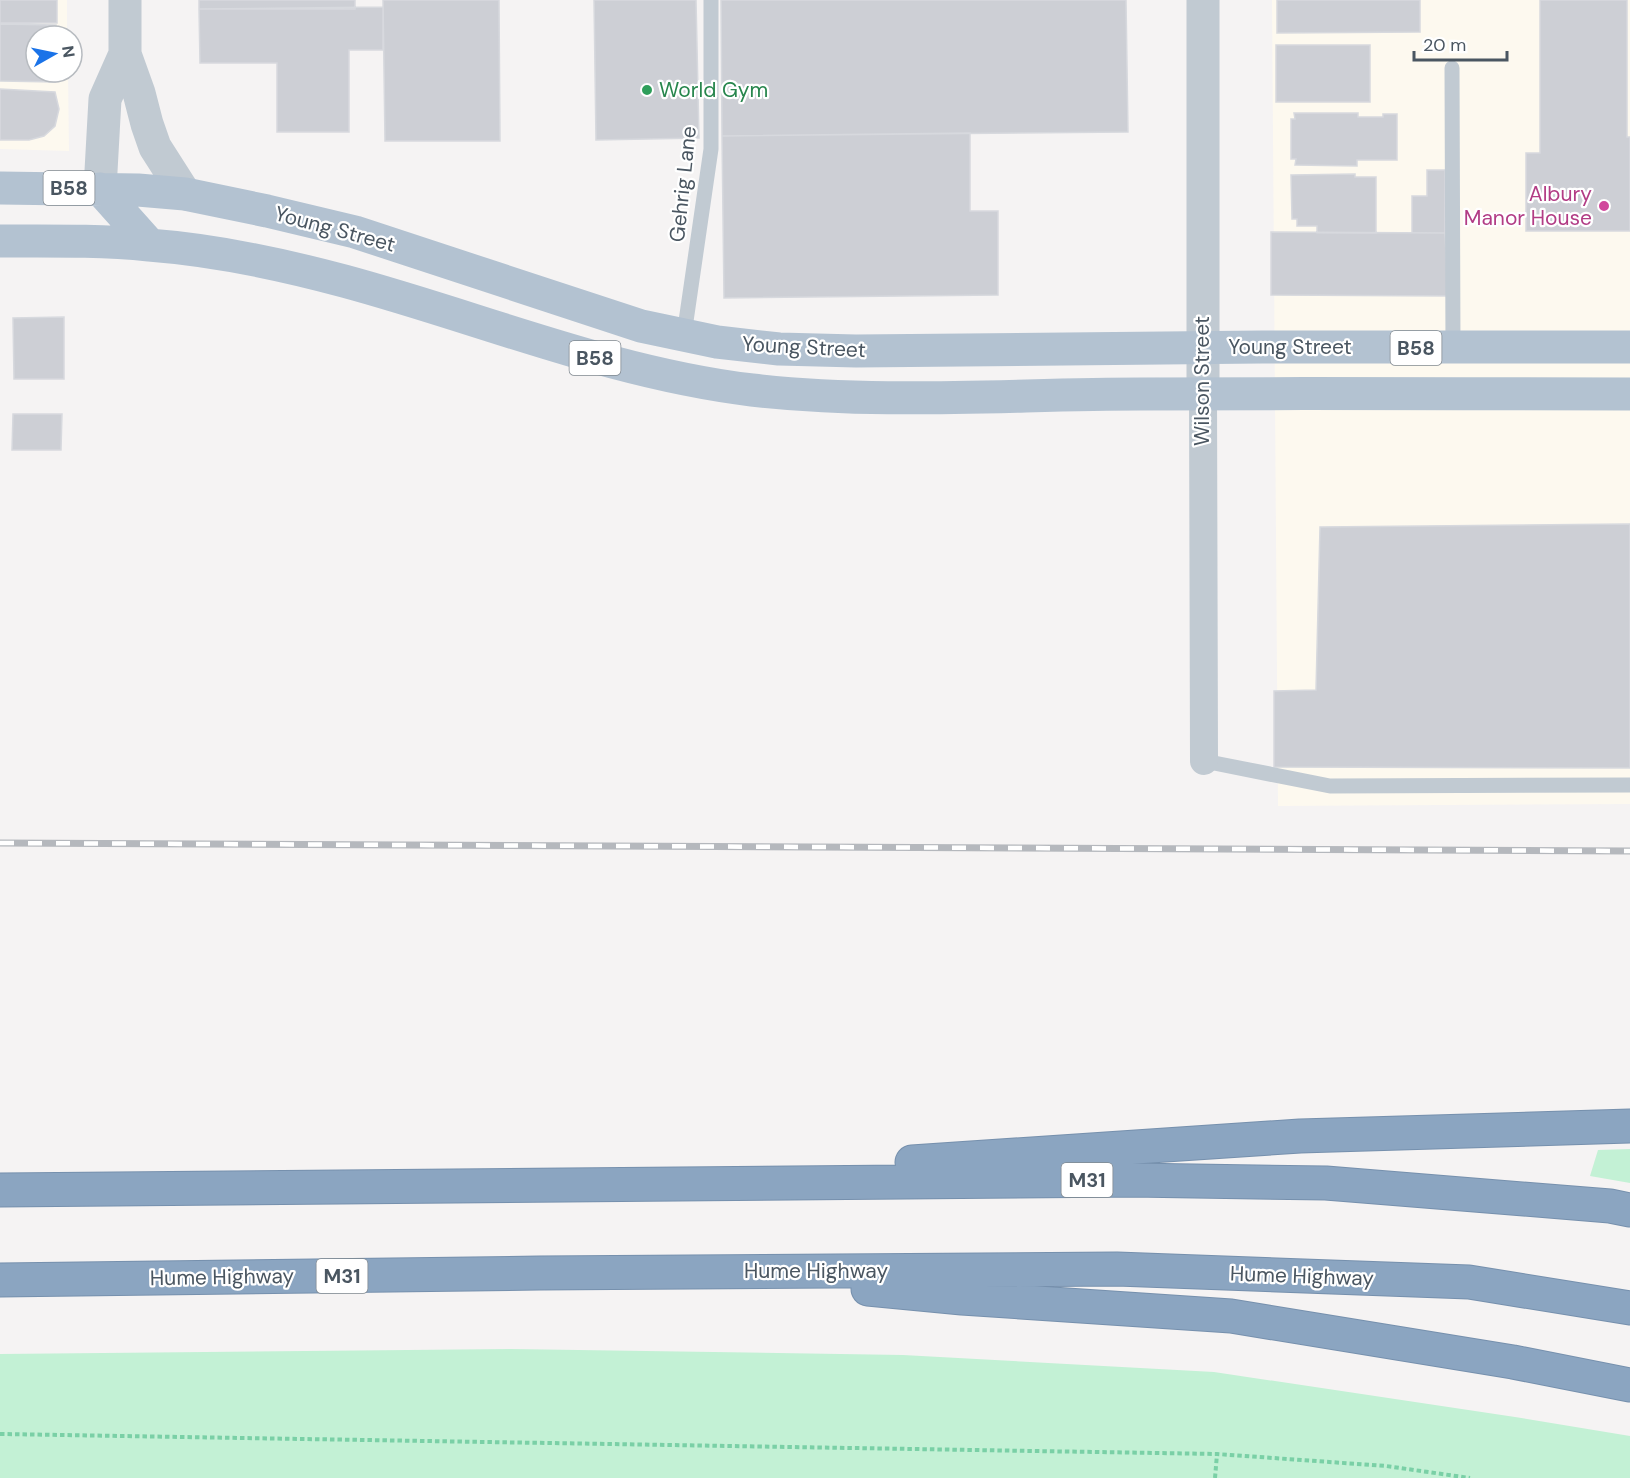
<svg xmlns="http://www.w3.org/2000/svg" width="1630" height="1478" font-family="'DM Sans',sans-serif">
<rect width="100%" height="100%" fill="#f5f3f3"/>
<path fill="#fdf9ef" d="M0,0H67V36H36V72H68L69,151L0,149Z
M1272,0H1630V804L1278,806Z"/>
<path fill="#c3f1d5" d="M1630,1149V1183L1590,1176L1598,1150Z
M511,1349L903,1355L1214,1372L1515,1417L1630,1436V1478H0V1354Z"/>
<path fill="#cdcfd5" stroke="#d7d9de" stroke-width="1.5" d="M0,0H57V23H0Z
M199,0H355V9H199Z
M383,0H499L500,141H385Z
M594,0H696L699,138L596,140Z
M721,0H1126L1128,132L722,136Z
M1277,0H1420V32L1277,33Z
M1540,0H1627V137H1630V231H1526V153H1540Z
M383,7V50H349V132H277V63H200L199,9Z
M0,24L56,25V36H36V72H55V82L0,81Z
M1276,45H1370V102H1276Z
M0,89L55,92L59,109L55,126L44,136L29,140H0Z
M1294,113H1358V117H1383V114H1397V160H1357V166L1295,165L1296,159H1291V119H1295Z
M970,133V211H998V295L724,298L722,136Z
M1427,170H1445V233H1412V196H1427Z
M1355,174V177H1376V233H1317V226H1297V219H1292L1291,175Z
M1271,232L1445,233L1448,296L1271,295Z
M64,317V379H14L13,318Z
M13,414H62L61,450H12Z
M1630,524V768L1274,767V691L1316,690L1320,527Z"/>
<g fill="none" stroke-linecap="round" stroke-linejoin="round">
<g stroke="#7690ad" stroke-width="35">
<path id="motorway" d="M912,1162L1300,1136L1630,1126
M0,1190L1132,1180L1326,1183L1610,1206L1630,1210
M0,1280L539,1273L1117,1269L1469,1282L1630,1308
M868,1289L962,1298L1231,1316L1513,1362L1630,1385"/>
</g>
<path stroke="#7ad0a6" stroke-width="4" stroke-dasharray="4.5 3" stroke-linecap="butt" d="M0,1434L1217,1454L1386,1466L1470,1478
M1215,1478L1217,1454"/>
<path stroke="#c1cad2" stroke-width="15" d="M1452,68L1453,348
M684,335L711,149V0
M1204,761L1330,786L1630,785"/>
<path stroke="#c1cad2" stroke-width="28" d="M1203,394L1204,761"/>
<path stroke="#c1cad2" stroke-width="33" d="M125,0V54L139,93L147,124L155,147L185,194
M100,189L105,99L125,54
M1203,394V0"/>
<path stroke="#b3c2d1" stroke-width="33" d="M0,188L138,190L185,194L267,211L355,232L641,326L717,342L779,349L856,351L1262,347H1630
M100,189L150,245
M0,241C50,241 99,240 149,245C215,250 281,264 344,281C481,318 611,373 752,390C881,405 1012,394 1141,394C1304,393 1467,394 1630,394"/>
<use href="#motorway" stroke="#8ba5c1" stroke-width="33"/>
<g stroke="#b5b8bd" stroke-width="7">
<path id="rail" d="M0,843L1630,851"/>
</g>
<use href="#rail" stroke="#fff" stroke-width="4.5" stroke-dasharray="14" stroke-linecap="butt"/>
</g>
<circle fill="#2e9e5b" stroke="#fff" stroke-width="2" cx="647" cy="90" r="6"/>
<circle fill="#d1479c" stroke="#fff" stroke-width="2" cx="1604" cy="206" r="6"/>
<g text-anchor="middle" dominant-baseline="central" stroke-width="4.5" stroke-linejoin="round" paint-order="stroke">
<g fill="#fff" stroke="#808990" stroke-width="1.5">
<rect x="43.5" y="171" width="51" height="34" rx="4.5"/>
<rect x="1390.5" y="331" width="51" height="34" rx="4.5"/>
<rect x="569.5" y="341" width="51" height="34" rx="4.5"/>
<rect x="1061.5" y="1163" width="51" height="34" rx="4.5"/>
<rect x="316.5" y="1259" width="51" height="34" rx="4.5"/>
</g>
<g font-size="20" font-weight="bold" fill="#4a5661">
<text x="69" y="188">B58</text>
<text x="1416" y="348">B58</text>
<text x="595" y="358">B58</text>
<text x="1087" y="1180">M31</text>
<text x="342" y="1276">M31</text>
</g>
<g font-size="21" fill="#27864d" stroke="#fff" text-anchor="start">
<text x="659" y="90">World Gym</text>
</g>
<g font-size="21" fill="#4a5661" stroke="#fff">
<text transform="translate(683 184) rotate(-84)">Gehrig Lane</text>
<text transform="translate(335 229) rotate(15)">Young Street</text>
<text transform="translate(804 347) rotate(3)">Young Street</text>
<text x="1290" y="347">Young Street</text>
<text transform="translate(1202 381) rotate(-90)">Wilson Street</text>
<text x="816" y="1271">Hume Highway</text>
<text transform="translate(1302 1276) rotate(2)">Hume Highway</text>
<text transform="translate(222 1277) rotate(-1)">Hume Highway</text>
</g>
<g font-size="21" fill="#b23c85" stroke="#fff" text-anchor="end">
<text x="1592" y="194">Albury<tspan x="1592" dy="24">Manor House</tspan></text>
</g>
</g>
<g transform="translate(54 54) rotate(81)"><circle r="28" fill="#ffffff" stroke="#b7bbc0" stroke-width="1.5"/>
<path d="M0-4.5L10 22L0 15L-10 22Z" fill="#1a73e8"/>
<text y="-9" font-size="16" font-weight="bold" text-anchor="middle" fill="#4a5661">N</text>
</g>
<path d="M1414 51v9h93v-9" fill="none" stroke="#4a5661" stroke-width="3"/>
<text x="1423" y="51" font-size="18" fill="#4a5661" stroke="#ffffff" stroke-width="4.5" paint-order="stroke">20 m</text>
</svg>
